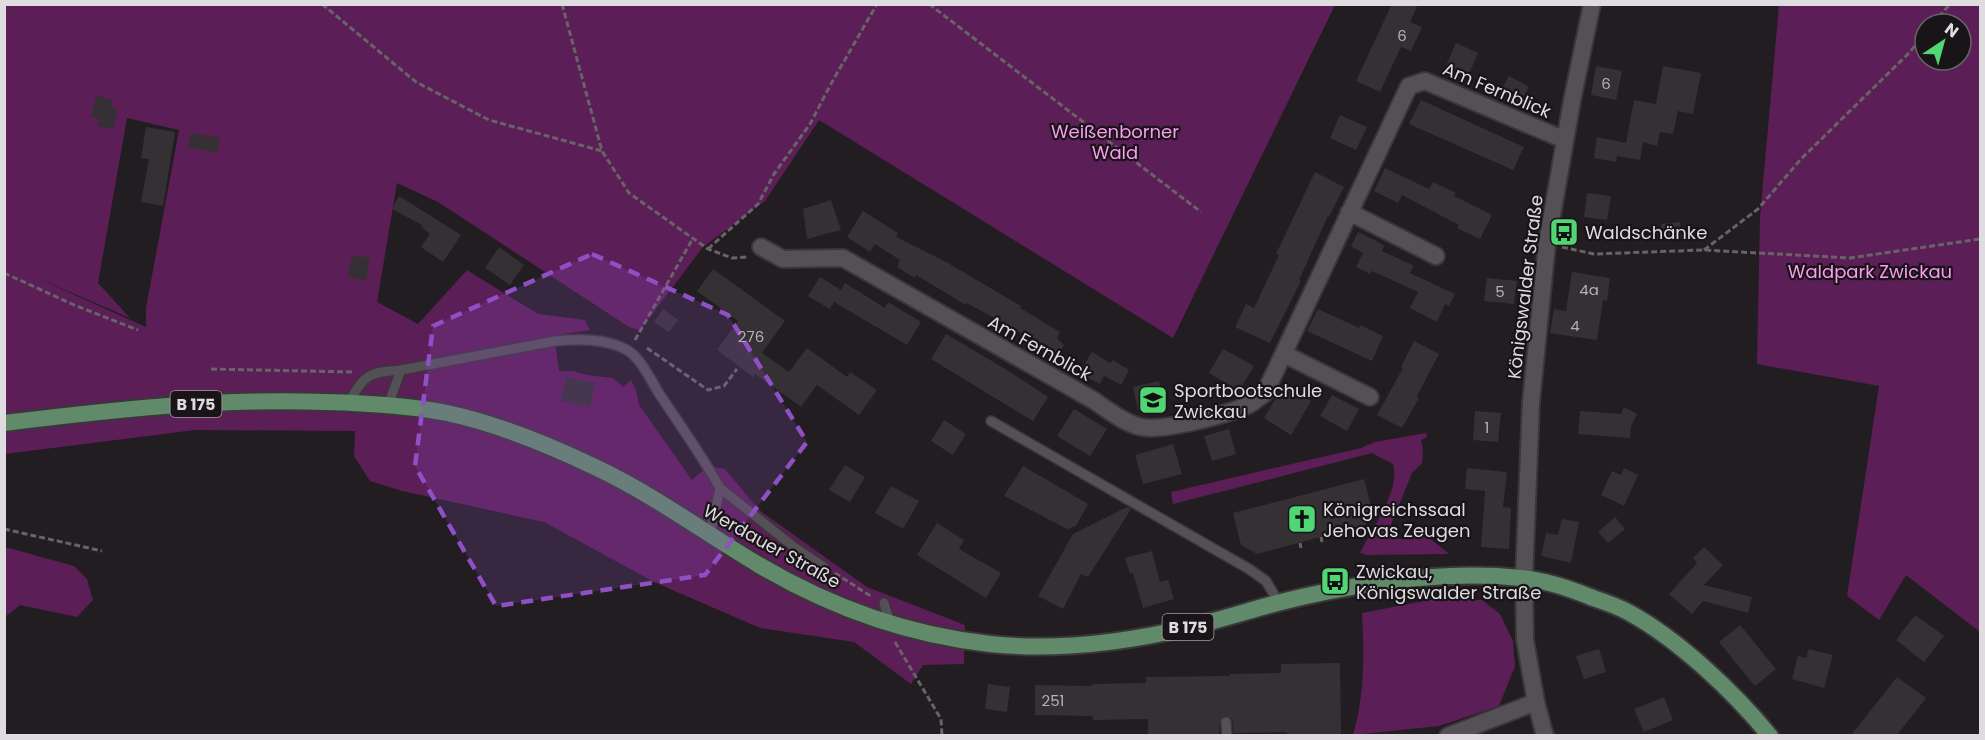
<svg xmlns="http://www.w3.org/2000/svg" width="1985" height="740" font-family="Poppins,sans-serif">
<rect width="100%" height="100%" fill="#221d21"/>
<path fill="#5c1e57" fill-rule="evenodd" d="M5,5H1335L1173,338L819,120L765,201L703,247L640,330L629,327L438,202L397,183L377,302L418,324L467,270L538,314L585,320L590,330L557,335L555,341L559,371H573L587,375L613,378L623,387L631,380L636,390L639,405L692,480L708,466L725,469L759,510L867,587L965,625L964,664L923,665L911,684L854,642L760,628L654,582L544,522L402,491L370,481L354,456L355,431L195,430L5,454ZM127,118L179,130L146,308V327L26,273L130,318L98,283Z
M1779,5H1980V632L1906,575L1879,620L1847,596L1879,386L1757,364L1760,217ZM1925,24H1961V60H1925Z
M1426,433L1427,437L1421,440L1423,448L1422,463L1412,473L1386,537L1402,539L1427,536L1449,554L1367,555L1360,553C1371,530 1401,490 1393,464L1372,453L1173,504L1171,492L1361,448L1375,442Z
M5,547L74,566L87,579L93,600L77,617L20,605L5,617Z
M1429,600H1482L1500,614L1513,641L1515,666L1499,706L1439,726L1353,735C1365,694 1364,655 1362,613Z"/>
<path fill="#353034" d="M1392,4H1418L1410,22L1422,27L1411,51L1401,47L1380,92L1356,81Z
M1456,43L1478,53L1468,76L1446,66Z
M1596,66L1622,71L1616,100L1591,95Z
M1663,66L1701,73L1693,114L1678,111L1673,134L1660,132L1657,146L1643,142L1640,160L1617,156L1616,162L1594,158L1597,137L1626,143L1634,100L1656,104Z
M1509,76L1529,87L1520,103L1500,92Z
M96,96L113,100L111,107L118,109L113,129L97,126L99,119L91,117Z
M1421,100L1524,147L1513,170L1409,124Z
M1340,115L1367,127L1356,150L1330,138Z
M146,127L175,132L163,206L141,202L149,159L141,158Z
M191,133L220,138L217,153L188,147Z
M1385,168L1429,189L1433,182L1456,193L1454,196L1492,215L1480,239L1457,228L1459,225L1402,195L1398,203L1374,191Z
M1315,172L1344,187L1329,217L1328,216L1299,280L1301,281L1270,343L1235,327L1246,304L1254,308L1279,255L1276,254Z
M1587,193L1611,196L1607,220L1584,217Z
M399,196L461,235L443,262L421,247L430,234L421,227L422,225L392,209Z
M831,200L841,230L807,239L803,209Z
M863,211L898,233L896,237L948,263L1021,306L1020,308L1060,332L1057,338L1064,345L1056,359L1028,342L1030,338L967,303L966,305L916,275L915,278L897,267L900,260L875,244L870,252L847,237Z
M1680,222L1682,238L1662,240L1661,224Z
M1358,232L1384,245L1382,251L1414,266L1410,273L1455,294L1449,306L1445,304L1437,322L1410,308L1418,292L1372,271L1370,274L1356,267L1363,253L1351,246Z
M499,247L524,265L510,285L485,268Z
M352,255L370,258L366,281L348,277Z
M713,269L785,321L762,353L789,372L807,348L847,377L850,372L877,390L859,415L817,385L801,407L755,374L753,377L717,350L738,321L697,291Z
M1572,272L1610,278L1607,301L1603,300L1597,340L1550,333L1554,309L1566,311Z
M820,277L841,290L845,283L885,308L888,302L921,322L907,345L834,302L830,309L808,296Z
M1487,278L1517,281L1514,304L1484,301Z
M663,309L678,320L669,332L654,322Z
M1318,309L1359,328L1360,325L1383,336L1372,361L1307,331Z
M946,334L1012,373L1048,397L1033,421L931,359Z
M1414,341L1439,354L1417,396L1419,398L1402,428L1377,415L1403,368L1401,367Z
M1223,349L1254,366L1239,391L1209,373Z
M1092,352L1110,363L1113,360L1129,370L1121,385L1104,376L1100,384L1079,373Z
M566,377L595,383L590,407L561,401Z
M1159,381L1164,404L1138,410L1133,387Z
M1284,385L1311,401L1291,435L1264,418Z
M1332,395L1359,409L1347,431L1320,416Z
M1624,407L1637,414L1631,426L1630,438L1578,434L1580,411L1621,414Z
M1074,409L1107,429L1090,456L1057,436Z
M1475,411L1501,413L1498,442L1473,440Z
M944,420L966,434L953,455L931,441Z
M1229,429L1236,454L1212,461L1204,436Z
M1173,444L1182,474L1143,484L1135,455Z
M845,465L865,477L850,502L829,490Z
M1023,466L1088,504L1076,526L1067,529L1004,496Z
M1467,468L1507,472L1503,507L1511,508L1509,549L1481,547L1485,491L1465,489Z
M1624,468L1638,475L1624,506L1601,495L1612,471L1621,475Z
M1364,479L1373,513L1365,525L1257,554L1241,545L1233,513Z
M891,486L919,501L903,529L875,513Z
M1127,507L1131,509L1088,577L1081,574L1063,609L1038,596L1073,534Z
M1615,517L1625,529L1608,543L1598,532Z
M1562,519L1579,522L1571,563L1541,556L1546,533L1558,535Z
M937,523L964,540L959,549L1001,573L986,598L917,555Z
M1704,547L1723,565L1704,585L1752,597L1748,613L1703,601L1692,614L1669,594L1697,563L1693,558Z
M1152,551L1160,582L1168,580L1174,599L1143,608L1133,573L1130,574L1125,558Z
M1915,615L1944,636L1924,662L1896,640Z
M1740,625L1776,669L1755,686L1719,642Z
M1599,649L1606,672L1584,679L1576,656Z
M1809,649L1833,655L1824,688L1792,679L1798,656L1806,658Z
M1340,663L1341,735H1287V732L1234,733L1232,719L1226,715L1220,720L1219,735H1148V719L1093,720V716L1035,715V685L1092,686V684L1146,683V677L1230,676V674L1281,673V664Z
M1897,677L1926,698L1897,735H1851Z
M988,684L1010,687L1007,712L985,709Z
M1664,697L1673,720L1644,732L1634,709Z"/>
<g fill="none" stroke-linecap="round" stroke-linejoin="round">
<g stroke="#3a373a" stroke-width="12">
<path id="service" d="M349,402C366,373 368,373 401,370
M388,405L401,370L555,341C578,339 605,338 627,350C640,357 652,382 660,395C681,426 702,456 720,488L710,535
M991,421L1249,569L1266,581L1279,603
M720,488L794,547L824,567
M884,603L890,623
M1226,722L1227,736"/>
</g>
<g stroke="#3a373a" stroke-width="20">
<path id="minor" d="M1349,212L1436,256
M761,247L783,259L843,258L1093,400C1108,410 1124,423 1141,427C1162,432 1230,414 1250,404C1255,401 1260,397 1265,393L1409,86L1425,81L1565,140
M1284,354L1370,397
M1448,736L1536,702"/>
</g>
<g stroke="#3a373a" stroke-width="20">
<path id="tertiary" d="M1545,736L1536,702L1525,640L1524,578L1531,402L1547,244L1572,101L1592,4"/>
</g>
<g stroke="#3a373a" stroke-width="20">
<path id="primary" d="M4,423C111,410 217,398 325,402C365,403 407,405 447,413C499,424 549,445 597,468C654,495 705,533 759,565C830,607 908,635 990,644C1055,651 1122,643 1186,628C1217,621 1247,611 1277,603C1353,584 1443,570 1521,578C1545,580 1571,589 1593,598C1605,602 1617,606 1628,612C1678,639 1734,692 1770,736"/>
</g>
<path stroke="#686367" stroke-width="3" stroke-dasharray="6 3" stroke-linecap="butt" d="M322,4L416,82L489,120L602,151
M562,4L602,151L629,193L708,249L732,258L748,257
M929,4L1201,212
M1933,24L1950,4
M1562,247L1594,254L1703,250L1850,258L1980,239
M708,249L758,204L774,174L810,124L832,82L877,4
M1704,250L1758,209L1801,159L1908,54L1925,34
M4,273L74,305L138,330
M635,340L692,240
M647,348L708,390L724,386L737,369
M211,369L353,372
M4,529L102,551
M1321,537L1322,542
M1300,543L1301,548
M835,573L872,597
M895,642L941,719L942,736"/>
<use href="#service" stroke="#555055" stroke-width="9"/>
<use href="#minor" stroke="#555055" stroke-width="16"/>
<use href="#tertiary" stroke="#555055" stroke-width="16"/>
<use href="#primary" stroke="#608a69" stroke-width="16"/>
</g>
<path fill="#8f4fc5" fill-opacity="0.2" stroke="#8f4fc5" stroke-width="4.5" stroke-dasharray="12 8" stroke-linejoin="round" d="M592,254L728,315L807,442L705,575L496,606L415,466L433,326Z"/>
<defs>
<g id="bus-square" transform="scale(1.5)"><rect x="-9" y="-9" width="18" height="18" rx="4" fill="#51d674" stroke="#181418"/><path d="M-5-6H5V4H4V6H2V4H-2V6H-4V4H-5ZM-3.5-4V0h7V-4ZM-3.5 1.2v1.5H-2V1.2ZM2 1.2v1.5H3.5V1.2Z" fill="#111"/></g>
<g id="school-square" transform="scale(1.5)"><rect x="-9" y="-9" width="18" height="18" rx="4" fill="#51d674" stroke="#181418"/><path d="M0-5L7-2L0 1L-7-2ZM-4 1L0 2.5L4 1V4Q0 6-4 4Z" fill="#111"/></g>
<g id="church-square" transform="scale(1.5)"><rect x="-9" y="-9" width="18" height="18" rx="4" fill="#51d674" stroke="#181418"/><path d="M-1.2-6h2.4v3.5h3.3v2.4h-3.3V6h-2.4V-.1h-3.3v-2.4h3.3Z" fill="#111"/></g>
</defs>
<g fill-rule="evenodd">
<use href="#bus-square" x="1564" y="232"/>
<use href="#school-square" x="1153" y="400"/>
<use href="#church-square" x="1302" y="519"/>
<use href="#bus-square" x="1335" y="581"/>
</g>
<g text-anchor="middle" dominant-baseline="central" stroke-width="4.5" stroke-linejoin="round" paint-order="stroke">
<g font-size="15" fill="#b4b1b4">
<text x="1402" y="35">6</text>
<text x="1606" y="83">6</text>
<text x="1589" y="289">4a</text>
<text x="1500" y="291">5</text>
<text x="1575" y="325">4</text>
<text x="751" y="336">276</text>
<text x="1487" y="427">1</text>
<text x="1053" y="700">251</text>
</g>
<g fill="#181418" stroke="#a3a0a3" stroke-width="1.5">
<rect x="170.5" y="391" width="51" height="26" rx="4.5"/>
<rect x="1162.5" y="614" width="51" height="26" rx="4.5"/>
</g>
<g font-size="16" font-weight="bold" fill="#dfdcdf">
<text x="196" y="404">B 175</text>
<text x="1188" y="627">B 175</text>
</g>
<g font-size="18" fill="#dfdcdf" stroke="#181418">
<text transform="translate(1497 90) rotate(23)">Am Fernblick</text>
<text transform="translate(1525 287) rotate(-83)">Königswalder Straße</text>
<text transform="translate(1040 348) rotate(29)">Am Fernblick</text>
<text transform="translate(772 546) rotate(29)">Werdauer Straße</text>
</g>
<g font-size="18" fill="#fa9cef" stroke="#181418">
<text x="1115" y="131">Weißenborner<tspan x="1115" dy="21">Wald</tspan></text>
<text x="1870" y="271">Waldpark Zwickau</text>
</g>
<g font-size="18" fill="#dfdcdf" stroke="#181418" text-anchor="start">
<text x="1585" y="232">Waldschänke</text>
<text x="1174" y="390">Sportbootschule<tspan x="1174" dy="21">Zwickau</tspan></text>
<text x="1323" y="509">Königreichssaal<tspan x="1323" dy="21">Jehovas Zeugen</tspan></text>
<text x="1356" y="571">Zwickau,<tspan x="1356" dy="21">Königswalder Straße</tspan></text>
</g>
</g>
<rect width="1985" height="740" fill="none" stroke="#dfdcdf" stroke-width="12"/>
<g transform="translate(1943 42) rotate(36)"><circle r="28" fill="#181418" stroke="#686468" stroke-width="1.5"/>
<path d="M0-4.5L10 22L0 15L-10 22Z" fill="#51d674"/>
<text y="-9" font-size="16" font-weight="bold" text-anchor="middle" fill="#dfdcdf">N</text>
</g>
</svg>
